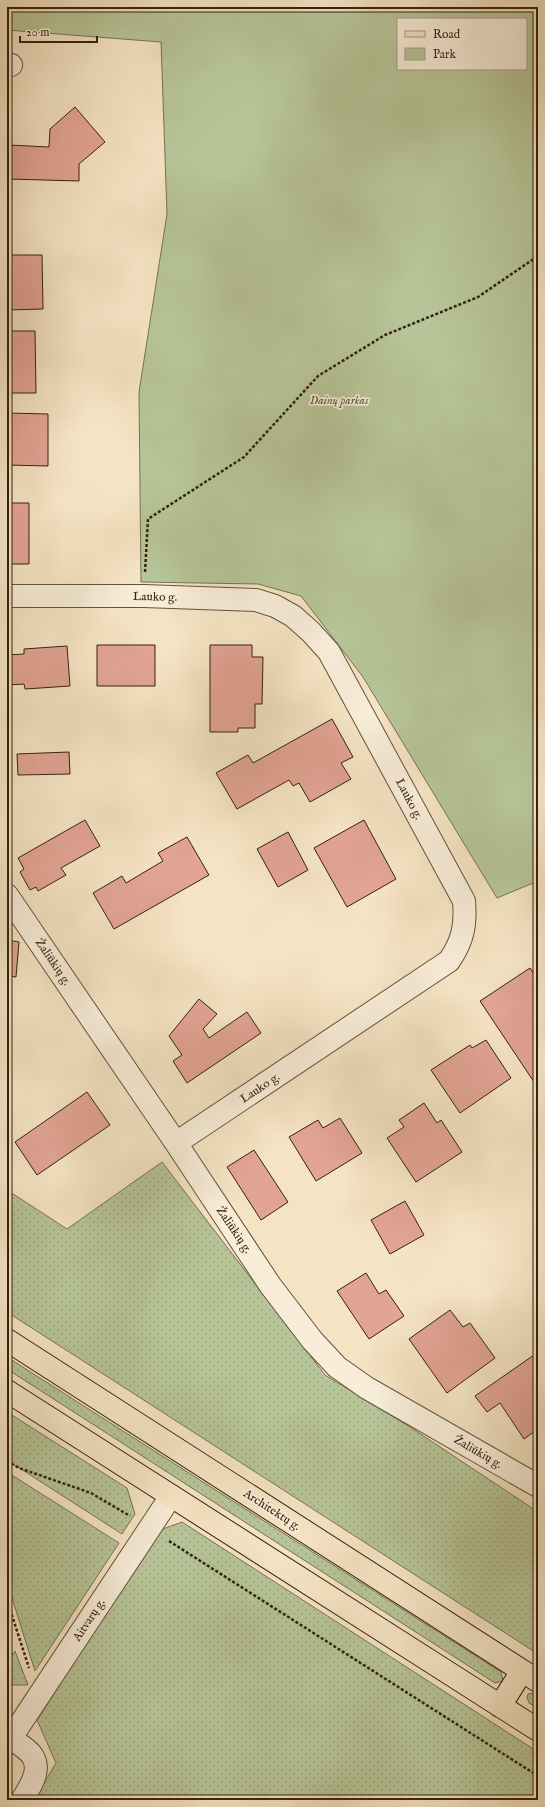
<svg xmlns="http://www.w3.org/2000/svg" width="545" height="1807" font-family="'IM FELL English',serif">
<defs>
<pattern id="grass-dots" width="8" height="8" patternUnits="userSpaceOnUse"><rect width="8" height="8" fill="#b7c598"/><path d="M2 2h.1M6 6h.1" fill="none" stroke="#9ea982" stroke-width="1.8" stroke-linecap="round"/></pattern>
</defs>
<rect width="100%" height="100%" fill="#f5e4c4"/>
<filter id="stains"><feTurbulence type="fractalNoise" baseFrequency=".005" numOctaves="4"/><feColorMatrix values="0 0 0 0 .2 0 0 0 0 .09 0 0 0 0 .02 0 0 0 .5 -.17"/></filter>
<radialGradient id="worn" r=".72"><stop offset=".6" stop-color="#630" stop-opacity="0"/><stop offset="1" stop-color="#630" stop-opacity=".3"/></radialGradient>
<path fill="url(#grass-dots)" stroke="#767353" d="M162,1162L325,1375L410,1427L538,1512V1654L7,1312V1190L67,1229Z
M7,1357L501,1672L503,1681L495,1683L7,1369Z
M7,1412L127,1488L135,1514L122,1534L7,1460Z
M7,1472L119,1543L35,1671L7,1582Z
M182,1522L538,1752V1800H34L56,1763L37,1720L160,1530Z
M15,1651L28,1685H7V1663Z
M533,1693L538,1697V1708L529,1703L527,1697L528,1694Z"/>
<path fill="#b7c598" stroke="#767353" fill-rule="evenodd" d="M7,7H538V881L497,898L363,677L301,596L258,584L141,582L139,392L167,214L161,42L7,30ZM398,19H526V69H398Z"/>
<path fill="#e2a494" stroke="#34210e" d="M75,107L105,142L79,164V181L8,179L9,145L49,147L50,129Z
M8,255H42L43,309L7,310Z
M7,331H35L36,393H7Z
M7,413L48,414V466L7,465Z
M7,503H29V564H7Z
M97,645H155V686H97Z
M210,645H252V657H263L262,704H255V728H238V732H210Z
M67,646L70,686L25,689L24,684L8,685L7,655L24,654V649Z
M332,719L353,757L341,763L351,779L310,802L299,783L293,786L289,780L237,809L216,773L248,755L253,763Z
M69,752L70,774L18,775L17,754Z
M85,820L100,846L61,868L66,875L38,891L36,887L30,890L20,872L24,869L18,858Z
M364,820L396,879L347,907L314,848Z
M288,832L308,870L278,887L257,849Z
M187,837L209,875L114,929L93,893L122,876L126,883L163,861L158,853Z
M7,940L19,942L16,977L7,976Z
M530,968L538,980V1088L480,1001Z
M199,999L217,1014L203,1029L209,1038L247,1012L261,1033L187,1083L173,1061L182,1055L169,1036Z
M486,1040L511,1078L460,1113L431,1070L470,1045L472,1048Z
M87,1092L110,1125L37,1175L15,1142Z
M424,1103L437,1123L441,1120L462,1152L416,1182L387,1138L404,1127L399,1120Z
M340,1118L362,1153L316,1181L289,1137L318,1120L323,1128Z
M254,1150L288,1202L261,1220L227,1167Z
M405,1201L424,1235L390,1254L371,1220Z
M366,1273L379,1294L386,1290L404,1316L369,1339L337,1291Z
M450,1310L463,1327L470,1323L495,1358L447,1393L409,1339Z
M534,1355L538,1360V1429L524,1439L500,1403L487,1412L475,1396Z"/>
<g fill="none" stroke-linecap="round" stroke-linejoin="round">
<g stroke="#64523c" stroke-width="24">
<path id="street" d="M7,64L11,65
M7,596H144L256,600L275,606L293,616L311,632L329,652L464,901C466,925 463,941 449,961L176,1143
M7,895L176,1143L270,1285L312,1340L337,1367L367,1388L538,1486
M11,1738C17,1743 26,1748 31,1754C43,1769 30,1787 22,1800
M7,1744L171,1496"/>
</g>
<g stroke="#34210e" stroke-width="24">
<path id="primary" d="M7,1340L538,1681
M7,1391L538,1730
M500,1706L522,1671"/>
</g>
<path stroke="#34210e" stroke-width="2.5" stroke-dasharray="3 2" stroke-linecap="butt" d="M145,572L148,519L244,457L318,376L385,335L478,297L538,256
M7,1461L19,1468L91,1493L130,1516
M169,1541L538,1776
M7,1600L29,1668"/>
<use href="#street" stroke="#f8edd9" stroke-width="22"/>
<use href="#primary" stroke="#f5e4c4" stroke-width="22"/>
</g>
<g text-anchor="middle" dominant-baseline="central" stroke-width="3.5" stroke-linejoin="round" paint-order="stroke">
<g font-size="12" font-style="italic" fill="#5b5237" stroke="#f8edd9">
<text x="339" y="400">Dainų parkas</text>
</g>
<g font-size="12" fill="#34210e" stroke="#f8edd9">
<text transform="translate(155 597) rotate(1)">Lauko g.</text>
<text transform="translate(409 799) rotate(62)">Lauko g.</text>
<text transform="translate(53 962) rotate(56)">Žaliūkių g.</text>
<text transform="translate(260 1088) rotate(-34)">Lauko g.</text>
<text transform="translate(234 1230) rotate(56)">Žaliūkių g.</text>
<text transform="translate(478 1452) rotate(30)">Žaliūkių g.</text>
<text transform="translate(272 1510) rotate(33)">Architektų g.</text>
<text transform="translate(89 1620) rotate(-57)">Aitvarų g.</text>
</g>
</g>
<rect width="545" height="1807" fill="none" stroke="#f5e4c4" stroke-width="24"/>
<rect x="8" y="8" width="529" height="1791" fill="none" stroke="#34210e" stroke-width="2"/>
<rect x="12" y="12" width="521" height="1783" fill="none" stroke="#34210e"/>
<rect x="397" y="18" width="130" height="52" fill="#f8edd9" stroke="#aa9b88"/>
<rect x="405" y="31" width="20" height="6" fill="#f5e4c4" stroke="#aa9b88"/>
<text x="433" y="38" font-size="12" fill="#34210e">Road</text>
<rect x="405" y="48" width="20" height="12" fill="#b7c598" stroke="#aa9b88"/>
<text x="433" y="58" font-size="12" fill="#34210e">Park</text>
<path d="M20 36v6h77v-6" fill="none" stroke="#34210e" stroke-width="2"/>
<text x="26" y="36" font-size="12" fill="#34210e" stroke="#f8edd9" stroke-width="3" paint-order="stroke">20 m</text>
<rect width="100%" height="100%" filter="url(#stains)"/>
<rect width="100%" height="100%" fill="url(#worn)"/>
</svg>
